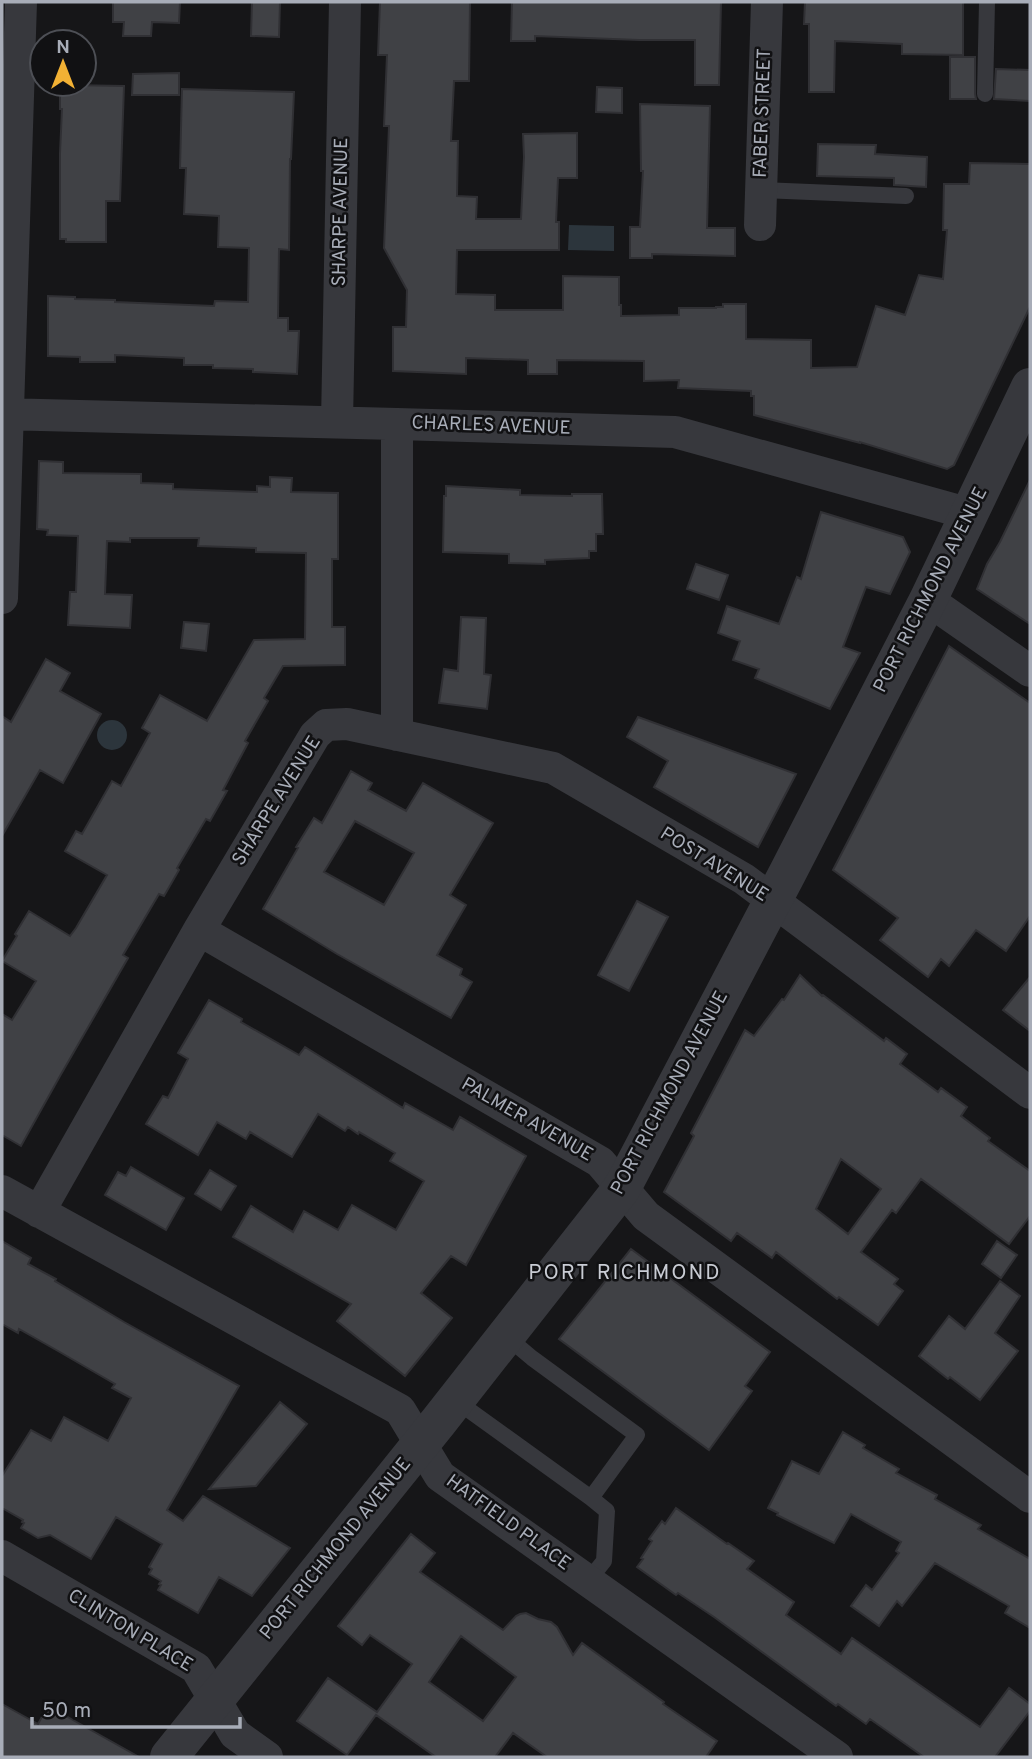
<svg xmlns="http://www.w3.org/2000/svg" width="1032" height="1759" font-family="Overpass,sans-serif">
<rect width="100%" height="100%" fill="#161618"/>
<path fill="#2c353c" d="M569,225L614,226V251L568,250Z
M97 735a15 15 0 1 1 30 0a15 15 0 1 1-30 0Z"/>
<path fill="#404145" stroke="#303034" stroke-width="2" fill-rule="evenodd" d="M113,2H180L179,23L152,22L151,36H123L124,22H113Z
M252,2H280L279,37L251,36Z
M380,2H470L469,81H454L451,141H458L457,196L477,197L476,219H521L524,157L523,134L577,133V178H558L556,222H559V250H457L456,294L495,295V310H563V276L619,277V305H621V316L679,315V308H716V307H723V304H746V339L811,340V368L857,367L876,306L905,315L919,275L943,279L947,230H943L944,184H969L970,163L1030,164V307L954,465L947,469L860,442V443L754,415V396H751V391L678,388L679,380L644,381V361L557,360V374H528V360L466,358V374L393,371V327H406L407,290L384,248L389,126H384L387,55H378Z
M512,2H721L719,85H695V40H639L535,36V41H511Z
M805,2H963V55L902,54V44L835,41L834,92H809V24H804Z
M950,57H975V94L976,99H950Z
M996,69L1030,70V101L994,99Z
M179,73V95H132L133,74Z
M68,85L124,86L120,201H106V242H66V239H60V153L62,109H60V87H68Z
M597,87L622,88V113L596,112Z
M182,89L294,92L291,159H290L289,250L279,249L278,318H288V331H299L297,374L253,372V369L213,368V365H184V358L115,355V362H80V357L48,356V296L75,297V299L115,300V302L214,306L215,301L248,302L249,248L218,247L219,216L184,214L186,168H180Z
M640,104L710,106L707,228H735V256L652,254V258H630V227H640L643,171H641Z
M818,144L876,145L875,154L927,157L926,187L894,185V178L817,176Z
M39,461L63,462V473L141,474V483L173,484V489L257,492V486L270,487V477L292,478L291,492L338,493V559H332V627H345V665L283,666L264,698L268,701L245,741L248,743L223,790L227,791L210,821L206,819L177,868L179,870L164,896L159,894L123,955L128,958L60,1076L21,1146L2,1135V1014L12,1020L36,981L2,961L17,936L15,934L29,911L70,936L76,928L107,875L65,851L76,831L82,834L112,781L121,786L150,733L142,728L160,695L207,721L254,640L305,639L306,553L256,552V548L198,546L199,538H130V542L107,541L105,594L132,595L130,628L68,625L70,592H76L78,536L47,535L48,530L37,529Z
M1030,480V624L977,589L987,564L1000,542Z
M446,486L520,490V495L572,496V494H602L603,534H596V551H589V558L545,560V564L509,563V554L443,552L444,496H446Z
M821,512L903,537L910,552L890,594L866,587L843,647L860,653L830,709L755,678L759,669L733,660L740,641L718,633L727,606L779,624L797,577L801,579Z
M696,564L728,575L719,600L687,589Z
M461,617L486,618L484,674L491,675L487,709L439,703L444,669L458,671Z
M184,622L209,624L206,651L181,648Z
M949,646L1030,703V916L1006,951L976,930L949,966L941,959L928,977L880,940L898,918L833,870Z
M46,659L70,673L60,691L101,714L63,783L40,770L2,836V716L11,722Z
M638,717L796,774L758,847L654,787L668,761L627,737Z
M351,771L372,783L368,790L406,811L423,783L493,823L450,895L466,905L437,955L462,969L460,975L472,982L451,1018L337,954L263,909L298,848L296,847L314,818L322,823ZM355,821L414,853L384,905L324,872Z
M637,901L668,917L629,991L598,975Z
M800,975L822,996L823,995L884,1041L886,1038L907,1054L900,1064L938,1092L941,1088L967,1107L961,1116L990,1138L988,1141L1030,1171V1216L1009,1244L921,1179L896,1213L892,1210L861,1252L898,1279L894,1284L903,1291L878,1325L839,1297L837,1299L776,1252L772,1258L737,1233L731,1241L664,1192L694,1136L691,1133L745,1030L754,1036L782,999L784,1000ZM841,1159L881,1189L848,1234L816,1209Z
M1030,977V1031L1003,1010Z
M209,1000L242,1019L241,1022L299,1055L305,1047L403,1108L405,1103L453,1130L460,1117L526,1156L466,1265L451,1256L421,1293L452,1318L405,1376L337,1321L351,1304L233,1237L251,1206L293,1232L304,1211L338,1230L352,1205L396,1230L424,1181L390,1161L395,1153L359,1132L358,1134L348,1127L345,1131L318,1114L292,1157L250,1132L246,1139L217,1122L198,1155L146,1124L163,1096L168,1098L188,1059L178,1053Z
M131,1167L184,1198L166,1230L105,1195L118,1172L126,1176Z
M210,1170L236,1186L221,1210L195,1194Z
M2,1241L31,1258L28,1264L56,1279L55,1281L124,1322L239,1386L167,1510L183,1521L203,1496L290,1548L252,1596L219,1577L198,1613L158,1590L161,1585L159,1584L161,1581L149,1574L152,1569L149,1567L162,1544L116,1517L91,1559L50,1535L38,1538L21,1528L24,1523L22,1522L23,1520L2,1508V1476L31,1430L51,1441L64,1417L108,1441L131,1398L112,1388L115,1384L58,1351L19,1329L18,1333L2,1324Z
M997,1241L1017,1255L1001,1278L982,1264Z
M631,1249L770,1352L745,1386L752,1391L709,1450L559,1339Z
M1000,1281L1020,1296L995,1333L1018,1351L980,1400L950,1377L948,1379L919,1356L949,1316L965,1329Z
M280,1402L307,1424L256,1486L209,1489Z
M843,1432L865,1445L863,1448L899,1469L896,1473L937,1495L935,1499L981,1525L978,1529L1030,1559V1628L1005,1613L1009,1606L935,1563L902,1606L897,1601L879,1626L851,1606L866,1585L872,1590L899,1553L896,1551L901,1542L851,1514L834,1543L777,1515L778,1513L768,1508L792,1461L819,1474Z
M676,1508L727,1544L728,1543L754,1561L747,1569L794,1602L786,1615L841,1654L852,1638L980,1727L1009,1688L1030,1704V1711L995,1757H924L870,1719L866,1724L838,1704L836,1706L714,1617L678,1593L676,1595L637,1567L643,1559L641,1558L652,1541L649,1539L662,1521L665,1524Z
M411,1534L435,1553L420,1572L503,1630L516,1616L520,1614L526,1613L538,1619L551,1622L557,1627L573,1655L582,1643L664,1702L663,1704L717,1741L706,1757H547L513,1733L495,1757H436L376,1715L347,1755L297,1721L328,1678L377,1712L412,1664L370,1635L362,1645L338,1626ZM461,1636L516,1677L483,1721L429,1682Z
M2,1704L38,1724L48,1706L139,1757H2Z"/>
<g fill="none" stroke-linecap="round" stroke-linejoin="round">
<path stroke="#37383d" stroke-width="16" d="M985,94L987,2
M761,190L906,196
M455,1400L591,1498L637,1435L532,1358L506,1336
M588,1581L604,1561L607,1511L591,1498"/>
<path stroke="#37383d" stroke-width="32" d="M760,225L767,2
M2,414L397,424L675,432L970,514
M337,422L345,2
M2,598L21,2
M928,600L1030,671
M397,735V424
M199,930L600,1162L646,1216L1030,1497
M2,1191L400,1410L440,1476L837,1757
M39,1212L199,930L315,735L326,725L347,724L553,768L744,879L1030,1093
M2,1556L196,1668L235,1734L267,1757"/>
<path stroke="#37383d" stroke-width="38" d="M169,1757L439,1421L622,1188L788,872L928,600L1030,387"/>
</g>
<g text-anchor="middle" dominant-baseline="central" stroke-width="5" stroke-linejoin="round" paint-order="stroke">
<g font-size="19" fill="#a8adb8" stroke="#111113">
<text transform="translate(763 113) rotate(-88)">FABER STREET</text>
<text transform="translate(341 212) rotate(-89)">SHARPE AVENUE</text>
<text transform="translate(491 426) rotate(2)">CHARLES AVENUE</text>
<text transform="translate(931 590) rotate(-63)">PORT RICHMOND AVENUE</text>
<text transform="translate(277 801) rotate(-58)">SHARPE AVENUE</text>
<text transform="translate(714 865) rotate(32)">POST AVENUE</text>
<text transform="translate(670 1093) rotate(-62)">PORT RICHMOND AVENUE</text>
<text transform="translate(527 1120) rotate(30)">PALMER AVENUE</text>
<text transform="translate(508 1523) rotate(36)">HATFIELD PLACE</text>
<text transform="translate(336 1549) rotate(-51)">PORT RICHMOND AVENUE</text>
<text transform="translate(130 1631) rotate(31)">CLINTON PLACE</text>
</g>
<g font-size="21" letter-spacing="2" fill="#c9ccd4" stroke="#111113">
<text x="625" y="1273">PORT RICHMOND</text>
</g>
</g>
<rect width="1032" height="1759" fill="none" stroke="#a8adb8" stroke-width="7"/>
<g transform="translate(63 63)"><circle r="33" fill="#111113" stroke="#4d4f55" stroke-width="2"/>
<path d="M0-5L12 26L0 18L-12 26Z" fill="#f2b134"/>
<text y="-10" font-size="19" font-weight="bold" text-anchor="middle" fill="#a8adb8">N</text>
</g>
<path d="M32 1717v10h208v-10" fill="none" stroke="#a8adb8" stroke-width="3.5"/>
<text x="42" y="1717" font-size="21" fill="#a8adb8" stroke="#111113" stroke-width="5" paint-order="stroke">50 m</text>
</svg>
